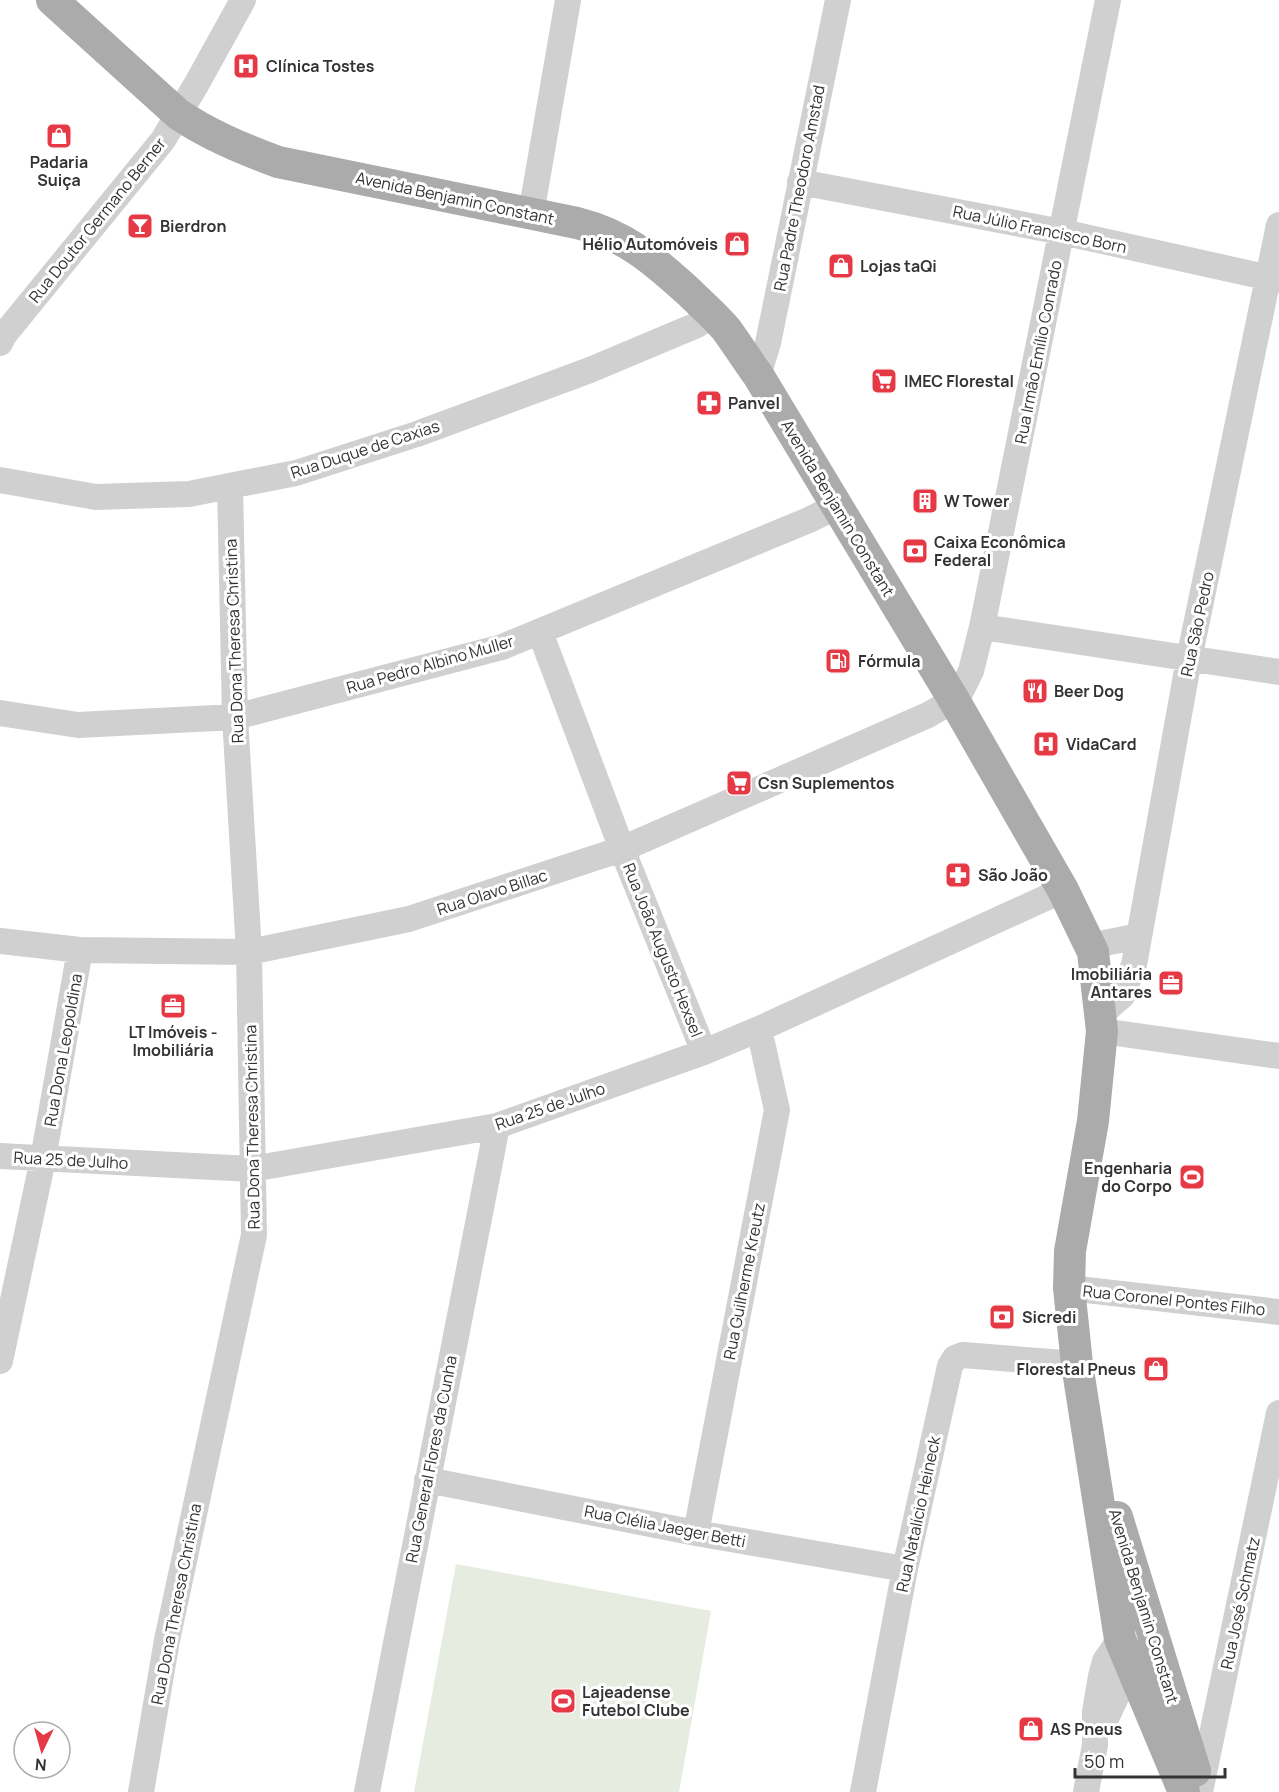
<svg xmlns="http://www.w3.org/2000/svg" width="1279" height="1792" font-family="Manrope,sans-serif">
<rect width="100%" height="100%" fill="#fff"/>
<path fill="#e6ecdf" d="M456,1564L711,1611L679,1792H414Z"/>
<g fill="none" stroke-linecap="round" stroke-linejoin="round">
<path stroke="#d0d0d0" stroke-width="26" d="M800,182L1062,232L1279,280
M531,214L568,0
M0,343L4,335L163,140L196,85L243,0
M758,375L768,343L838,0
M0,480L96,497L189,494L296,473L417,434L590,370L697,325L712,315
M982,627L1279,672
M540,632L622,849L704,1052
M0,713L78,725L235,717L502,647L809,520L837,506
M0,941L80,950L249,952L409,919L622,849L928,715L954,700L961,691L971,671L982,627L1108,0
M1090,946L1139,936
M1101,1014L1122,996L1134,965L1189,659L1279,225
M1102,1031L1279,1056
M0,1156L252,1169L497,1126L704,1052L759,1029L1063,890
M1069,1288L1279,1312
M0,1361L43,1159L80,950
M427,1480L696,1533L905,1569
M696,1533L777,1110L759,1029
M1103,1725L1131,1665
M141,1792L167,1640L254,1235L249,952L235,717L230,486
M367,1792L497,1126
M863,1792L905,1569L950,1366L955,1358L963,1355L1077,1364
M1086,1792L1095,1745V1712L1101,1676L1105,1661L1120,1639
M1200,1792L1279,1413"/>
<path stroke="#ababab" stroke-width="32" d="M52,0L178,114C209,135 243,149 278,162L577,223C625,235 654,260 690,293C702,305 715,316 726,329C737,344 747,360 758,375L954,700L1063,890L1093,952L1102,1031L1093,1121L1070,1251L1069,1288L1077,1364L1120,1639L1184,1792
M1117,1517L1195,1771"/>
</g>
<defs>
<g id="hospital-square" transform="scale(1.35)"><rect x="-9" y="-9" width="18" height="18" rx="4" fill="#e63946" stroke="#fff"/><path d="M-5-5h3v3.5h4V-5h3V5h-3V1.5h-4V5h-3Z" fill="#fff"/></g>
<g id="shop-square" transform="scale(1.35)"><rect x="-9" y="-9" width="18" height="18" rx="4" fill="#e63946" stroke="#fff"/><path d="M-5-2.5h2.3a2.7 3.5 0 0 1 5.4 0H5L5.5 6h-11ZM-1.5-2.5h3a1.5 2.3 0 0 0-3 0Z" fill="#fff"/></g>
<g id="bar-square" transform="scale(1.35)"><rect x="-9" y="-9" width="18" height="18" rx="4" fill="#e63946" stroke="#fff"/><path d="M-6-5H6L.8 .8V4.5H3.5V6h-7V4.5H-.8V.8Z" fill="#fff"/></g>
<g id="supermarket-square" transform="scale(1.35)"><rect x="-9" y="-9" width="18" height="18" rx="4" fill="#e63946" stroke="#fff"/><path d="M-6-5.5h2.5l.6 2H6L4.5 2H-2.5L-4.4-4H-6ZM-1.5 3.2a1.3 1.3 0 1 0 .1 0ZM3 3.2a1.3 1.3 0 1 0 .1 0Z" fill="#fff"/></g>
<g id="pharmacy-square" transform="scale(1.35)"><rect x="-9" y="-9" width="18" height="18" rx="4" fill="#e63946" stroke="#fff"/><path d="M-2-6h4v4h4v4h-4v4h-4v-4h-4v-4h4Z" fill="#fff"/></g>
<g id="building-square" transform="scale(1.35)"><rect x="-9" y="-9" width="18" height="18" rx="4" fill="#e63946" stroke="#fff"/><path d="M-4-6H4V6H1V3H-1V6H-4ZM-2.5-4.3h1.7v1.8h-1.7ZM.8-4.3h1.7v1.8H.8ZM-2.5-1h1.7V.8h-1.7ZM.8-1h1.7V.8H.8Z" fill="#fff"/></g>
<g id="bank-square" transform="scale(1.35)"><rect x="-9" y="-9" width="18" height="18" rx="4" fill="#e63946" stroke="#fff"/><path d="M-6-4H6V4H-6ZM0-2.3a2.3 2.3 0 1 0 0 4.6a2.3 2.3 0 1 0 0-4.6Z" fill="#fff"/></g>
<g id="fuel-square" transform="scale(1.35)"><rect x="-9" y="-9" width="18" height="18" rx="4" fill="#e63946" stroke="#fff"/><path d="M-5.5-6h7V0h2V4h1.3V-2.5L3-4.5l.8-.8L6-3V5H2.5V1h-1V6h-7ZM-4.2-4.7v3.2H.2V-4.7Z" fill="#fff"/></g>
<g id="restaurant-square" transform="scale(1.35)"><rect x="-9" y="-9" width="18" height="18" rx="4" fill="#e63946" stroke="#fff"/><path d="M-5-6h1v4h1v-4h1v4h1v-4h1v5L-1.5 .5V6h-2V.5L-5-1ZM5-6V6H3V1.5H1.5Q1.5-4 5-6Z" fill="#fff"/></g>
<g id="office-square" transform="scale(1.35)"><rect x="-9" y="-9" width="18" height="18" rx="4" fill="#e63946" stroke="#fff"/><path d="M-6-3h4V-5.5h4V-3h4V5H-6ZM-1-4.5V-3h2v-1.5ZM-6 0V1H6V0Z" fill="#fff"/></g>
<g id="stadium-square" transform="scale(1.35)"><rect x="-9" y="-9" width="18" height="18" rx="4" fill="#e63946" stroke="#fff"/><path d="M0-5a6.5 5 0 1 0 0 10a6.5 5 0 1 0 0-10ZM-3.5-1.8h7v3.6h-7Z" fill="#fff"/></g>
</defs>
<g fill-rule="evenodd">
<use href="#hospital-square" x="246" y="66"/>
<use href="#shop-square" x="59" y="136"/>
<use href="#bar-square" x="140" y="226"/>
<use href="#shop-square" x="737" y="244"/>
<use href="#shop-square" x="841" y="266"/>
<use href="#supermarket-square" x="884" y="381"/>
<use href="#pharmacy-square" x="709" y="403"/>
<use href="#building-square" x="925" y="501"/>
<use href="#bank-square" x="915" y="551"/>
<use href="#fuel-square" x="838" y="661"/>
<use href="#restaurant-square" x="1035" y="691"/>
<use href="#hospital-square" x="1046" y="744"/>
<use href="#supermarket-square" x="739" y="783"/>
<use href="#pharmacy-square" x="958" y="875"/>
<use href="#office-square" x="1171" y="983"/>
<use href="#office-square" x="173" y="1006"/>
<use href="#stadium-square" x="1192" y="1177"/>
<use href="#bank-square" x="1002" y="1317"/>
<use href="#shop-square" x="1156" y="1369"/>
<use href="#stadium-square" x="563" y="1701"/>
<use href="#shop-square" x="1031" y="1729"/>
</g>
<g text-anchor="middle" dominant-baseline="central" stroke-width="6" stroke-linejoin="round" paint-order="stroke">
<g font-size="16" font-weight="bold" fill="#333" stroke="#fff" text-anchor="start">
<text x="266" y="66">Clínica Tostes</text>
<text x="59" y="162" text-anchor="middle">Padaria<tspan x="59" dy="18">Suiça</tspan></text>
<text x="160" y="226">Bierdron</text>
<text x="718" y="244" text-anchor="end">Hélio Automóveis</text>
<text x="860" y="266">Lojas taQi</text>
<text x="904" y="381">IMEC Florestal</text>
<text x="728" y="403">Panvel</text>
<text x="944" y="501">W Tower</text>
<text x="934" y="542">Caixa Econômica<tspan x="934" dy="18">Federal</tspan></text>
<text x="858" y="661">Fórmula</text>
<text x="1054" y="691">Beer Dog</text>
<text x="1066" y="744">VidaCard</text>
<text x="758" y="783">Csn Suplementos</text>
<text x="978" y="875">São João</text>
<text x="1152" y="974" text-anchor="end">Imobiliária<tspan x="1152" dy="18">Antares</tspan></text>
<text x="173" y="1032" text-anchor="middle">LT Imóveis -<tspan x="173" dy="18">Imobiliária</tspan></text>
<text x="1172" y="1168" text-anchor="end">Engenharia<tspan x="1172" dy="18">do Corpo</tspan></text>
<text x="1022" y="1317">Sicredi</text>
<text x="1136" y="1369" text-anchor="end">Florestal Pneus</text>
<text x="582" y="1692">Lajeadense<tspan x="582" dy="18">Futebol Clube</tspan></text>
<text x="1050" y="1729">AS Pneus</text>
</g>
<g font-size="16" fill="#333" stroke="#fff">
<text transform="translate(799 188) rotate(-79)">Rua Padre Theodoro Amstad</text>
<text transform="translate(455 198) rotate(12)">Avenida Benjamin Constant</text>
<text transform="translate(97 220) rotate(-51)">Rua Doutor Germano Berner</text>
<text transform="translate(1040 229) rotate(12)">Rua Júlio Francisco Born</text>
<text transform="translate(1038 352) rotate(-79)">Rua Irmão Emílio Conrado</text>
<text transform="translate(365 449) rotate(-18)">Rua Duque de Caxias</text>
<text transform="translate(838 508) rotate(59)">Avenida Benjamin Constant</text>
<text transform="translate(1197 624) rotate(-78)">Rua São Pedro</text>
<text transform="translate(234 641) rotate(-92)">Rua Dona Theresa Christina</text>
<text transform="translate(430 664) rotate(-16)">Rua Pedro Albino Muller</text>
<text transform="translate(492 892) rotate(-18)">Rua Olavo Billac</text>
<text transform="translate(663 950) rotate(68)">Rua João Augusto Hexsel</text>
<text transform="translate(63 1050) rotate(-80)">Rua Dona Leopoldina</text>
<text transform="translate(550 1106) rotate(-19)">Rua 25 de Julho</text>
<text transform="translate(252 1127) rotate(-91)">Rua Dona Theresa Christina</text>
<text transform="translate(71 1160) rotate(3)">Rua 25 de Julho</text>
<text transform="translate(744 1281) rotate(-79)">Rua Guilherme Kreutz</text>
<text transform="translate(1174 1300) rotate(6)">Rua Coronel Pontes Filho</text>
<text transform="translate(431 1459) rotate(-79)">Rua General Flores da Cunha</text>
<text transform="translate(918 1514) rotate(-78)">Rua Natalício Heineck</text>
<text transform="translate(665 1526) rotate(11)">Rua Clélia Jaeger Betti</text>
<text transform="translate(1240 1603) rotate(-78)">Rua José Schmatz</text>
<text transform="translate(176 1604) rotate(-79)">Rua Dona Theresa Christina</text>
<text transform="translate(1144 1606) rotate(73)">Avenida Benjamin Constant</text>
</g>
</g>
<g transform="translate(42 1750) rotate(185)"><circle r="28" fill="#ffffff" stroke="#adadad" stroke-width="1.5"/>
<path d="M0-4.5L10 22L0 15L-10 22Z" fill="#e63946"/>
<text y="-9" font-size="16" font-weight="bold" text-anchor="middle" fill="#333333">N</text>
</g>
<path d="M1075 1768v9h150v-9" fill="none" stroke="#333333" stroke-width="3"/>
<text x="1084" y="1768" font-size="18" fill="#333333" stroke="#ffffff" stroke-width="4.5" paint-order="stroke">50 m</text>
</svg>
